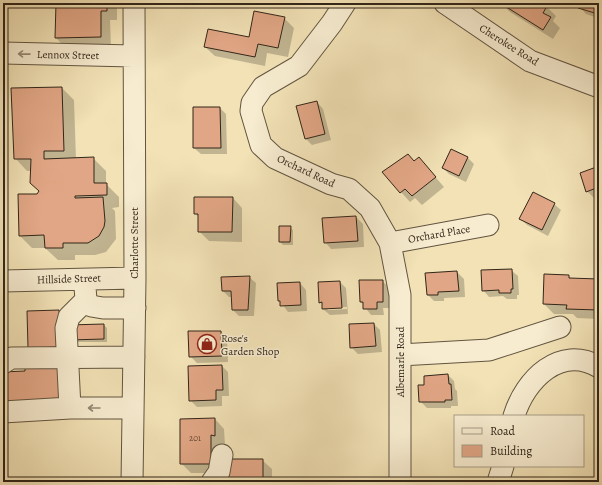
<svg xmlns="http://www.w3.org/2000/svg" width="602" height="485" font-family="Alegreya,serif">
<rect width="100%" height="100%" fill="#f2e2b6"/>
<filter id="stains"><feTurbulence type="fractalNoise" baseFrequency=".005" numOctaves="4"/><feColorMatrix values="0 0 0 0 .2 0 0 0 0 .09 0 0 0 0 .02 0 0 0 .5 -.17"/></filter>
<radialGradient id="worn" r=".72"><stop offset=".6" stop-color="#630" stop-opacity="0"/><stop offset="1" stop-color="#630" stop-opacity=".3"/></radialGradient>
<path fill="#0003" fill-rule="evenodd" d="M57,3H117V20H110L111,47L66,48L56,38Z
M501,3H546L548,5L547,7L556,16L553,21L560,28L553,39L510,12Z
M576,3H599V25L596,22L598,18L586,14Z
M3,13L5,15L4,33H3Z
M284,18L294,28L288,57L267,53L265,66L215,56L205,47L250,38Z
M62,88L74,100L76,159L93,158L106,171V184L119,197V207L112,208L115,211L116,239L106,252L95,255H75V260H58L45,248H32L20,236L40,192L32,171H27L15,158Z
M317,102L323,109L331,140L312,145L305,138Z
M220,108L226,114L227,154H201L194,148Z
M451,150L468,158L474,164L466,182L449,174L443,168Z
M419,158L444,187L422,205L415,198L410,202L383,172L396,162L398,163L415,162Z
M599,167V196L594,198L587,191Z
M233,198L242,208V242L209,241L199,231V218L195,213Z
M554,204L561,210L548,236L527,225L521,219Z
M356,217L363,224L364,247L331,249L325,242Z
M290,227L293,230V245H283L280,242Z
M511,270L518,276L519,295H517V299H507L503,296L489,297L483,290Z
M457,272L464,279L465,297L444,298V301H434L428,295Z
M545,275L568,276L572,279L599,280V319L577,318L573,314H554L544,304Z
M249,277L256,283L254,316H239L233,310L232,297H229L223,291Z
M382,281L389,287V308H383L384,315H371L361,302Z
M340,282L346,288L348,314L330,315L323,309V305L320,302ZM347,307V309L328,310L326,308Z
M300,283L306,290L307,311L288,312L279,300Z
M59,311L69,321V326L104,325L107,328V342H73L28,312Z
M374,324L380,330L382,352L358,354L351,347Z
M221,332L227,338L228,362L197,363L190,356Z
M222,366L228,372L229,396H222V406L197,407L190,400Z
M448,375L454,381L455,389L457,391L458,406H451V408H427L420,401L425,386Z
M215,419L224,429L225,445H220V473H191L181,463Z
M262,460L272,469V482H228Z"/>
<path fill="#e1a685" stroke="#322619" d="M56,3H107V11H101V37L55,38Z
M500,3H543L547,6L543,13L551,17L543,30Z
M577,3H599V24L595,22L598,14L578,8L579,4Z
M254,11L285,17L278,48L258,44L255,57L204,47L208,29L249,37Z
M62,87L64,151H44V159L94,157V183H107V195L75,196V198L103,197L105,221L104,227L99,236L88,243H63V248H45L44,235L19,236L18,194H37L39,191L30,183L31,159H14L11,88Z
M317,101L325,134L305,139L296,106Z
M193,107H220L221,148H193Z
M451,149L468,157L459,176L442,168Z
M408,154L414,161L419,157L436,177L412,196L405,189L400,193L382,172Z
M599,166V187L586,192L580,173Z
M533,192L555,203L542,230L519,219Z
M194,197H233L232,232H198V214H194Z
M356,216L358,241L324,243L322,218Z
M279,226H291L290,242H279Z
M512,269L513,289H511V293H499V290L482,291L481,270Z
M457,271L459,291L438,292V295H427L425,273Z
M544,274L569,275V278L599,279V310L566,309L567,305L543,304Z
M250,276L248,310H232L231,291H222L221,277Z
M359,280H383V302H377V309H363V302H360Z
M340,281L342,308L322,309V302L319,303L318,282Z
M300,282L301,305L280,306V301H278L277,283Z
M59,310L61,347L28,348L27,311Z
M374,323L376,346L350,348L349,324Z
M104,324V339L69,340L68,325Z
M188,331H221L222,356L189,357Z
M59,364L61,405L3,407V372L25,371V365Z
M222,365L223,390H216V400L189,401L188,366Z
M448,374L449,384H451L452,400H445V402H419L418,385H424V376Z
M215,418V436L211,435V464H180V419Z
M227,459H263V482H227Z"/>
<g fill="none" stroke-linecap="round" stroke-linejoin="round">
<g stroke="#625540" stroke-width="23">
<path id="minor" d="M345,3L332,23L299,66L263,87L252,103L251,111L261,145L275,158L331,184L349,189L370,208L390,243L400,295V482
M445,3L530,61L599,87
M3,53L133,56
M390,243L488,225
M3,281L135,278
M85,287L86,300L91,306L103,308H135
M400,355L489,350L560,327
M3,363L11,358L134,357
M70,408L66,328L69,317L86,300
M3,412L70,408H133
M514,416C525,380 560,344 599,367
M132,482L135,278L134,3
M212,482L219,472L222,455
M498,482L503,466"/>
</g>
<use href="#minor" stroke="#f7ecd0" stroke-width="21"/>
</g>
<defs><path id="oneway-shaft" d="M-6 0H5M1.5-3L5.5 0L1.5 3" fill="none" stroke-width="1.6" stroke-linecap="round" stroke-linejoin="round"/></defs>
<g stroke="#948974">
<use href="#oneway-shaft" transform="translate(24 54) rotate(-179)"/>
<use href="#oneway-shaft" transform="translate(94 408) rotate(180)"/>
</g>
<defs>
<g id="shop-ring" transform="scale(1)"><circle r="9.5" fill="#f7ecd0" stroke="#8f2418" stroke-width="1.5"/><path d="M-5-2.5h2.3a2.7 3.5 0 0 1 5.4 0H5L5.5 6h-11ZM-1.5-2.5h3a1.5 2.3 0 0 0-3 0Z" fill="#8f2418"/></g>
</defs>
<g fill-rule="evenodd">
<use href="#shop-ring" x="207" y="344"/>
</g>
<g text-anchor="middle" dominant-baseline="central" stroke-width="3" stroke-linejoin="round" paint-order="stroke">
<g font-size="9" fill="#5e4634">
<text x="195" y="438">201</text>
</g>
<g font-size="11" fill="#322619" stroke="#f7ecd0">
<text transform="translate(509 45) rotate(32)">Cherokee Road</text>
<text transform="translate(68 55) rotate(1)">Lennox Street</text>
<text transform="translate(306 171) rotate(25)">Orchard Road</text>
<text transform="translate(439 234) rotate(-10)">Orchard Place</text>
<text transform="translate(134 243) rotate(-90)">Charlotte Street</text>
<text transform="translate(69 279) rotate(-2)">Hillside Street</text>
<text transform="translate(400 362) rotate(-90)">Albemarle Road</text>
</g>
<g font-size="11" fill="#322619" stroke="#f7ecd0" text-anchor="start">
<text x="221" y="338">Rose's<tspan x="221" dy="13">Garden Shop</tspan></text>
</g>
</g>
<rect width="602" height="485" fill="none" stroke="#f2e2b6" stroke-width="16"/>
<rect x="4" y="4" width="594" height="477" fill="none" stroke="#322619" stroke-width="2"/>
<rect x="8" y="8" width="586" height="469" fill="none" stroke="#322619"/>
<rect x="454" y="415" width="130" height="52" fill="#f7ecd0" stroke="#a89d87"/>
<rect x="462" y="428" width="20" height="6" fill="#f7ecd0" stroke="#a89d87"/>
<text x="490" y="435" font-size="12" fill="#322619">Road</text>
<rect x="462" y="445" width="20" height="12" fill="#e1a685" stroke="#a89d87"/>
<text x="490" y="455" font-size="12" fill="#322619">Building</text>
<rect width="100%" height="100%" filter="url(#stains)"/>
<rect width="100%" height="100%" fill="url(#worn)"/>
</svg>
